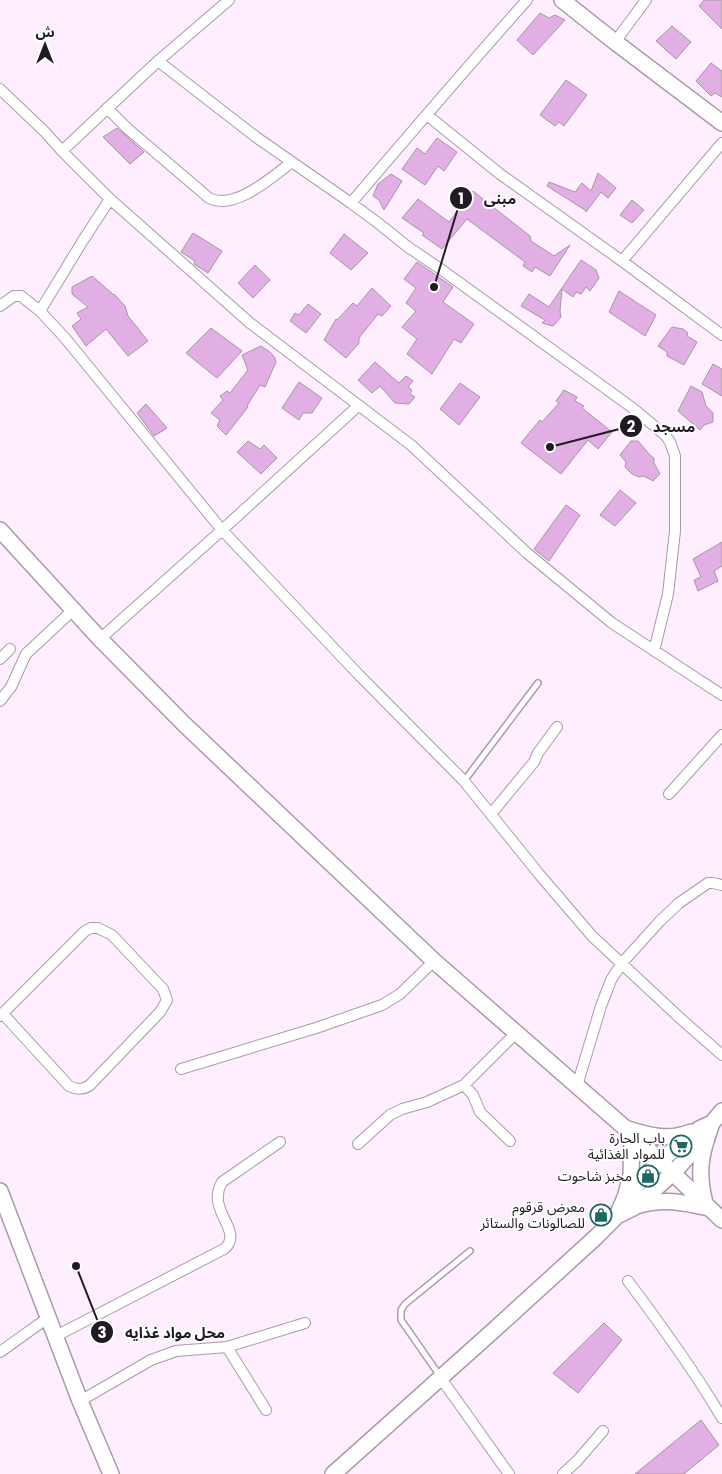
<svg xmlns="http://www.w3.org/2000/svg" width="722" height="1474" font-family="Poppins,'Noto Sans Arabic',sans-serif">
<rect width="100%" height="100%" fill="#feeefe"/>
<path fill="#e1afe3" stroke="#a795a7" d="M704,0H722V29L699,6Z
M540,13L549,18L555,15L565,20L533,55L517,40Z
M672,26L691,42L676,59L656,41Z
M711,63L722,71V97L715,93L711,96L696,81Z
M566,80L587,95L564,126L559,122L555,126L540,115Z
M117,128L144,152L130,164L103,137Z
M437,138L457,152L444,171L438,166L425,185L402,169L417,148L425,154Z
M598,173L616,188L608,198L601,192L586,212L585,210L547,186L549,182L575,192L582,183L591,191Z
M391,174L402,181L384,210L379,200L373,196L378,184Z
M473,191L530,236L531,241L554,256L570,245L550,276L535,267L532,272L523,266L525,262L467,219L442,249L422,235L424,233L402,218L418,199L449,222Z
M632,200L644,210L632,223L620,215Z
M193,233L222,251L208,273L194,264L195,261L181,252Z
M344,234L368,253L351,270L330,253Z
M581,260L596,270L599,278L590,291L586,287L581,294L576,292L573,297L562,289L560,311L561,317L553,326L542,323L545,320L521,306L529,294L549,307Z
M417,262L453,287L443,302L474,324L461,343L454,339L432,374L407,354L417,339L402,327L416,311L406,303L416,288L404,279Z
M255,265L270,280L253,298L238,283Z
M92,276L114,295V294L125,306L128,316L148,341L128,356L106,329L86,346L72,326L81,319L77,313L88,307L72,294V287Z
M372,288L391,306L382,316L378,314L359,338V343L346,358L324,340L336,319L337,320L353,303L357,306Z
M619,291L656,315L645,336L609,312Z
M308,304L321,314L306,333L290,321L295,313L299,315Z
M672,327L683,329L688,333L687,336L697,342L684,365L667,356V352L658,346Z
M211,328L242,351L217,378L186,353Z
M261,346L270,352L275,358L276,362L265,387L260,385L247,406L248,407L226,435L217,426L220,420L211,413L223,400L220,396L227,391L230,393L248,370L242,355Z
M375,362L399,383L406,376L413,381L408,387L412,390L410,394L415,397L409,404L395,403L380,386L372,393L358,380Z
M713,364L722,369V396L702,384Z
M299,382L322,398L312,413H303L299,420L282,408Z
M460,383L480,397L459,425L440,409Z
M691,386L702,392L706,406L713,413V422L704,425L700,430L678,411Z
M564,390L577,397L575,401L584,406L582,408L612,432L598,449L588,440L561,474L521,443L540,420L542,422L559,403L556,401Z
M146,404L167,428L154,436L137,413Z
M248,441L260,449L264,445L277,458L261,474L237,452Z
M631,441H638L650,455L654,458V463L660,474L653,481L644,476L639,477L632,474L625,467L626,462L620,455Z
M620,490L636,503L615,526L600,515Z
M566,505L580,515L549,561L534,549Z
M722,542V566L714,571L718,581L698,591L694,580L701,577L693,559Z
M604,1323L622,1340L578,1393L553,1373Z
M701,1420L719,1445L684,1474H635Z"/>
<g fill="none" stroke-linecap="round" stroke-linejoin="round">
<g stroke="#ab99ac" stroke-width="8">
<path id="lane" d="M464,781L538,683
M440,1376L401,1320V1310L405,1304L470,1251"/>
</g>
<g stroke="#ab99ac" stroke-width="12">
<path id="street" d="M615,42L646,0
M158,61L256,137L351,203L378,223L408,247L442,270L634,409L666,436L670,442L675,456V531L668,594L654,651
M0,89L45,132L62,151L110,199L250,323L411,445L527,553L612,623L722,695
M107,108L128,129L209,198C235,211 272,177 292,162
M427,115L500,174L622,261L722,335
M62,151L158,61L229,0
M110,199L82,242L40,311L65,338L222,530L358,674L464,781L539,874L592,936L681,1019L722,1055
M351,203C409,135 467,67 527,0
M622,261L722,143
M0,306L14,296H21L40,311
M100,639L222,530L358,406
M0,659L10,649
M0,701L11,687L26,654L73,610
M669,794L722,735
M491,814L534,762L538,753L557,727
M0,1016L85,931L91,928H98L112,935L163,989L167,1000L160,1012L90,1085C83,1090 77,1090 69,1086L3,1014
M181,1069L316,1028L382,1005L400,994L434,961
M464,1085L473,1095L480,1112L510,1141
M577,1086L601,1006L611,980L622,963L660,921L679,903L708,883H713L722,885
M358,1144L390,1115L402,1109L427,1102L464,1085L516,1033
M628,1281C661,1325 694,1370 722,1418
M56,1336L224,1249C226,1247 228,1246 229,1243C237,1226 207,1208 222,1182L280,1142
M227,1347L266,1410
M0,1352L49,1317
M440,1377L509,1474
M80,1401L151,1360L176,1351L227,1347L305,1323
M563,1474L577,1461L603,1431"/>
</g>
<g stroke="#ab99ac" stroke-width="18">
<path id="secondary" d="M562,0L615,42L722,123
M0,530L100,639L185,725L434,961L632,1134L722,1220
M628,1129C650,1136 669,1141 691,1132
M0,1191L80,1401L111,1474
M626,1194L631,1175L632,1134
M705,1203C699,1179 699,1162 707,1138
M636,1206C664,1198 682,1202 709,1208
M617,1216L625,1197L660,1161L699,1129L712,1123
M333,1474L494,1330L596,1237L617,1216L635,1207L673,1173L708,1135L712,1123L722,1111"/>
</g>
<use href="#lane" stroke="#fff" stroke-width="5"/>
<use href="#street" stroke="#fff" stroke-width="10"/>
<use href="#secondary" stroke="#fff" stroke-width="15"/>
</g>
<defs>
<g id="supermarket-ring" transform="scale(1.125)"><circle r="9.5" fill="#fff" stroke="#1e6860" stroke-width="1.5"/><path d="M-6-5.5h2.5l.6 2H6L4.5 2H-2.5L-4.4-4H-6ZM-1.5 3.2a1.3 1.3 0 1 0 .1 0ZM3 3.2a1.3 1.3 0 1 0 .1 0Z" fill="#1e6860"/></g>
<g id="shop-ring" transform="scale(1.125)"><circle r="9.5" fill="#fff" stroke="#1e6860" stroke-width="1.5"/><path d="M-5-2.5h2.3a2.7 3.5 0 0 1 5.4 0H5L5.5 6h-11ZM-1.5-2.5h3a1.5 2.3 0 0 0-3 0Z" fill="#1e6860"/></g>
</defs>
<g fill-rule="evenodd">
<use href="#supermarket-ring" x="681" y="1146"/>
<use href="#shop-ring" x="648" y="1176"/>
<use href="#shop-ring" x="601" y="1215"/>
</g>
<g text-anchor="middle" dominant-baseline="central" stroke-width="4" stroke-linejoin="round" paint-order="stroke">
<g font-size="14" fill="#211a22" stroke="#fff" text-anchor="end">
<text x="665" y="1138">باب الحارة<tspan x="665" dy="16">للمواد الغذائية</tspan></text>
<text x="632" y="1176">مخبز شاحوت</text>
<text x="585" y="1207">معرض قرقوم<tspan x="585" dy="16">للصالونات والستائر</tspan></text>
</g>
</g>
<path fill="none" stroke="#211a22" stroke-width="2" d="M434 287L461 198M550 447L631 426M76 1266L102 1332"/>
<g fill="#211a22" stroke="#fff" stroke-width="2">
<circle cx="434" cy="287" r="5"/>
<circle cx="550" cy="447" r="5"/>
<circle cx="76" cy="1266" r="5"/>
<circle cx="461" cy="198" r="12"/>
<circle cx="631" cy="426" r="12"/>
<circle cx="102" cy="1332" r="12"/>
</g>
<g font-size="15" text-anchor="middle" font-weight="bold" fill="#fff">
<text x="461" y="204">1</text>
<text x="631" y="432">2</text>
<text x="102" y="1338">3</text>
</g>
<g font-size="15" text-anchor="middle" font-weight="bold" fill="#211a22" stroke="#fff" stroke-width="4" stroke-linejoin="round" paint-order="stroke">
<text x="500" y="204">مبنى</text>
<text x="674" y="432">مسجد</text>
<text x="175" y="1338">محل مواد غذايه</text>
</g>
<g transform="translate(45 45)" stroke="#ffffff" stroke-width="4" paint-order="stroke">
<path d="M0-4L9 19L0 12L-9 19Z" fill="#211a22"/>
<text y="-8" font-size="14" font-weight="bold" text-anchor="middle" fill="#211a22">ش</text>
</g>
</svg>
